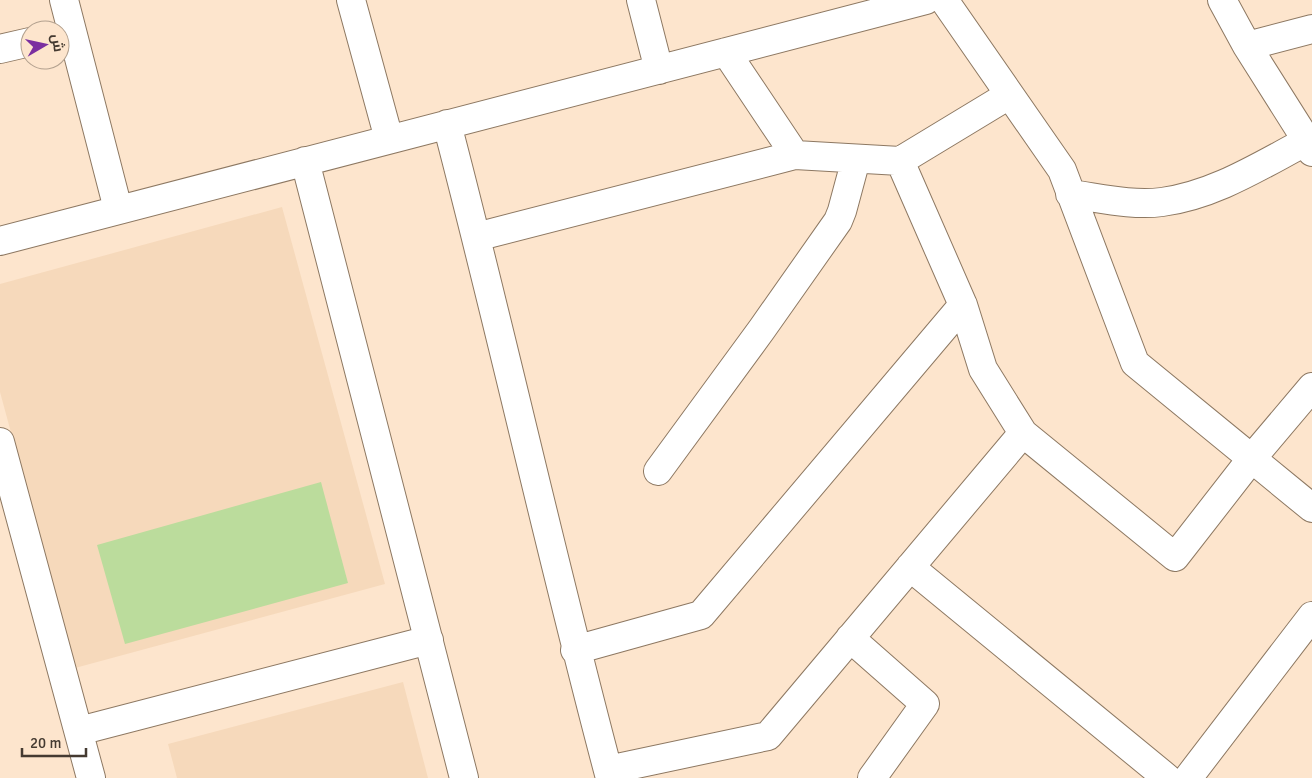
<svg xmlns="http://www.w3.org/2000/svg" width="1312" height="778" font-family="Signika,Cairo,sans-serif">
<rect width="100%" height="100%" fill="#fde5cd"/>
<path fill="#f6d9bb" d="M282,207L385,584L75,668L0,392V284Z
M403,682L428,778H177L168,744Z"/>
<path fill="#bbdc9c" d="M321,482L348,583L125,644L97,545Z"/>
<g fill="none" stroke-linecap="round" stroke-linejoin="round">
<g stroke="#8d7862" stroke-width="30">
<path id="minor" d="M64,0L118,209
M351,0L389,139
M641,0L659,70
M944,0L1062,170L1135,363L1312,508
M1222,0L1247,46L1307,141L1312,152
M1247,46L1312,29
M0,49L30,42
M726,52L795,155
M447,124C504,342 552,561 610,778
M305,161L464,778
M900,161L963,305L983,369L1023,433L1175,557L1252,458L1312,387
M1070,194C1100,198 1132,206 1162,202C1215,195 1261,165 1307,141
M476,237L795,155L900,161L1009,95
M0,241L926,0
M0,442L91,778
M658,471L762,329L838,221L842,211L856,159
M910,567L1167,778
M850,638L925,704L872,778
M575,650L701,615L963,305
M79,731L429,640
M608,770L768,736L1023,433
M1188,778L1312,616"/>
</g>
<use href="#minor" stroke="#fff" stroke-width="28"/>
</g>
<g transform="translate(45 45) rotate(81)"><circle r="24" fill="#fde5cd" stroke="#b3a18f"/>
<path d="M0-4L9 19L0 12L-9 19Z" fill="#7b2fa0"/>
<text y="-8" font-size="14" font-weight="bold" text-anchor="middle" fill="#443a31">ش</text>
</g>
<path d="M22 748v8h64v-8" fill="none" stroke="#443a31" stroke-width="2.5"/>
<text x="30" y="748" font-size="15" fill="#443a31" stroke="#fde5cd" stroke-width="4" paint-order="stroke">20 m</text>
</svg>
